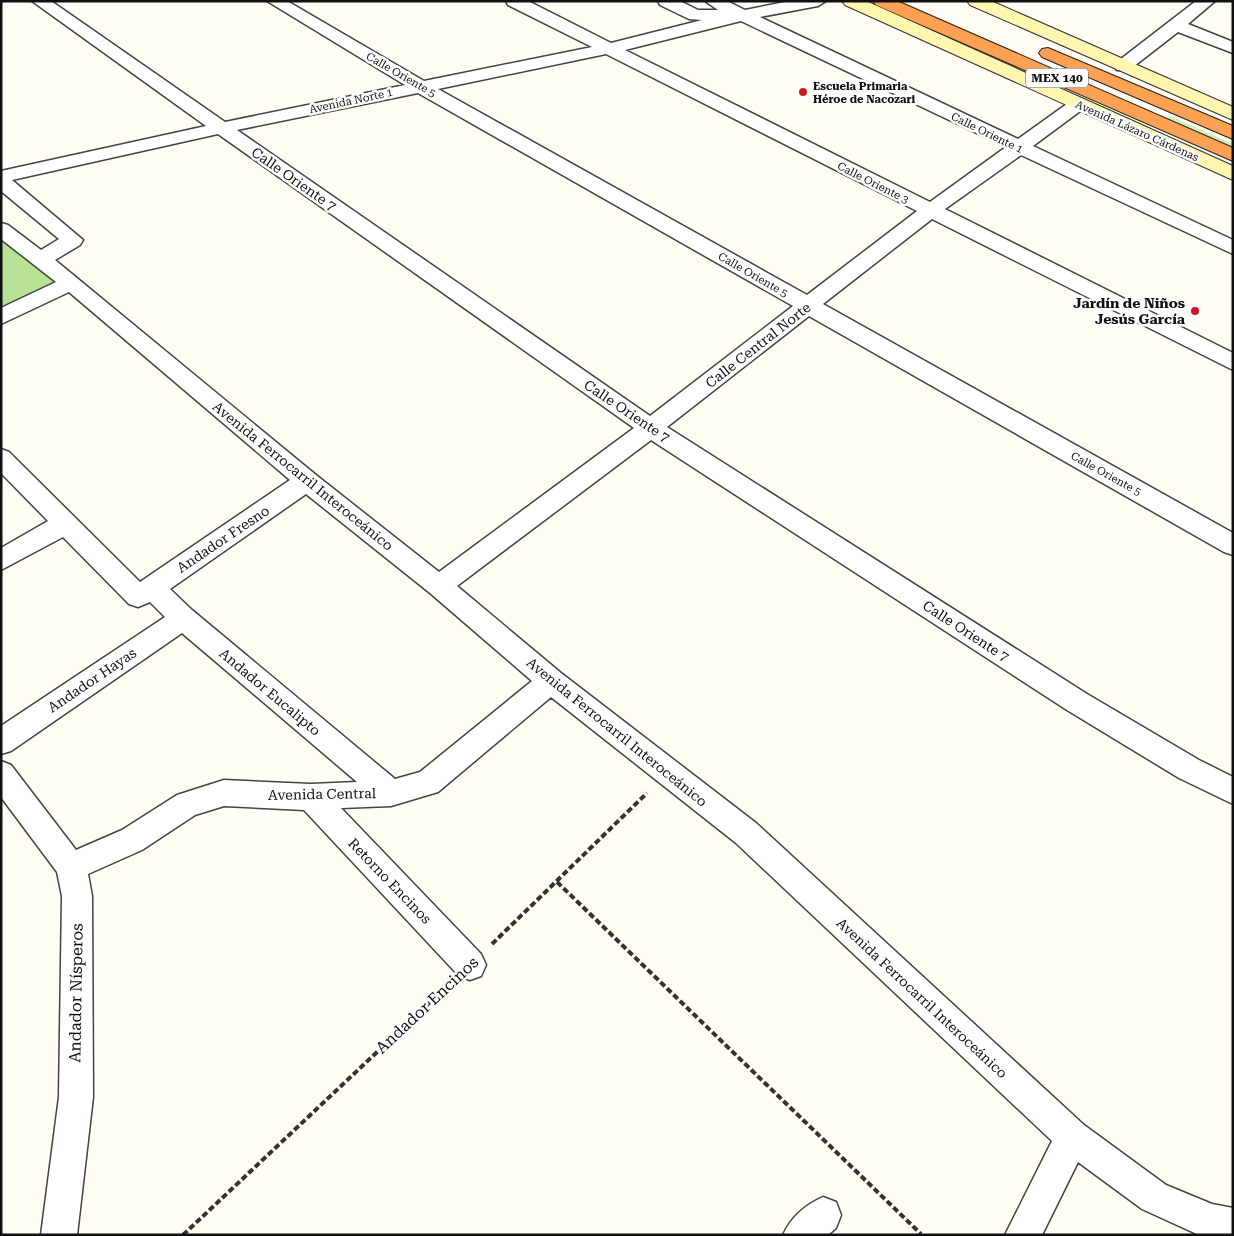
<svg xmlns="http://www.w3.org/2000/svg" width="1234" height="1236" font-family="'Roboto Serif',serif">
<rect width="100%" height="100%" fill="#fffdf4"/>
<path fill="#d4efb8" d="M1170,116L1233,144V149L1166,119Z"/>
<path fill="#b8e295" d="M1,238L56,284L1,310Z"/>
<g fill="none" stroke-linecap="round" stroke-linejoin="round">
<g stroke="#434343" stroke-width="3">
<path id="street" d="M32,1H51L225,122L405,85L267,1H287L424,81L592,47L508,5L506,1H528L611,43L702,20L689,19L660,5L658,1H680L698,10H718L705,1H727L745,10L790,1H826L818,6L760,17L1018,139L1071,101H1083L1086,105L1083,109L1033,146L1233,240V254L1021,155L945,209L1233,353V370L932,219L823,304L1233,533V555L1224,552L809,316L667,427L1087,694L1199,760L1233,777V804L1179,778L1067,710L651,440L457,586L561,673L756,823L1084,1125L1166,1185L1212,1204L1233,1208V1235H1199L1142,1209L1078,1162L1042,1235H1005L1052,1141L736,843L551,697L438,792L391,806L341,808L481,954L486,965L481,976L470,980L459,976L304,810L224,806L195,815L142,850L88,874L92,896L93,1097L77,1235H41L59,1097L62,896L57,872L1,797V761L11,765L76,850L122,830L177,795L224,780L311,784L357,782L182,633L11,751L1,754V726L165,617L150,602L138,607L129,604L63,537L1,570V548L48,521L1,473V449L9,452L140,582L290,480L69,292L1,324V308L56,282L1,239V223L8,225L41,250L59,239L1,191V171L206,126ZM741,21L1006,147L930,202L625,50ZM606,54L917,211L807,295L438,89ZM418,93L793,306L650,416L237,130ZM218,134L634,428L439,572L316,475L55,260L80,245L83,240L12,180ZM306,494L430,593L532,681L420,772L395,779L192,610L170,589Z
M1196,1H1215L1188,24L1233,42V53L1178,32L1129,70H1117L1114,66L1117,62Z
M823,1197L836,1202L841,1215L836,1228L828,1235H783C791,1217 805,1205 823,1197Z"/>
</g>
<g stroke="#323232" stroke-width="2">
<path id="secondary" d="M842,1H866L1233,166V180L845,5Z
M967,1H991L1233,107V120L970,5Z"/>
</g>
<g stroke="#212121" stroke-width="2">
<path id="highway" d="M873,1H897L1233,148V161L876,5Z
M1048,48L1233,126V139L1042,57L1039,53L1042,49Z"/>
</g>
<path stroke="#323232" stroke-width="4" stroke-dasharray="6 3" stroke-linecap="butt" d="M557,882L921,1234
M492,944L647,793
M183,1235L446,987"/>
<use href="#street" fill="#fff" fill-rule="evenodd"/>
<use href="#secondary" fill="#fff6af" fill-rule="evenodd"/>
<use href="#highway" fill="#ffa152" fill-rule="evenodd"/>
</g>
<g fill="#d21720" stroke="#fff" stroke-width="2">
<circle cx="803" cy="92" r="5"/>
<circle cx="1195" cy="311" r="5"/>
</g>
<g text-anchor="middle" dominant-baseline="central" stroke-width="5" stroke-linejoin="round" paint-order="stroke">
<g font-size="11" fill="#101010" stroke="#fff">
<text transform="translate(401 75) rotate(30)">Calle Oriente 5</text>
<text transform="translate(351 101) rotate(-12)">Avenida Norte 1</text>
<text transform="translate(1137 131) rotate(24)">Avenida Lázaro Cárdenas</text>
<text transform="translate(987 133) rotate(26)">Calle Oriente 1</text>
<text transform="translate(873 183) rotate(27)">Calle Oriente 3</text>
<text transform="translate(753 275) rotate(30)">Calle Oriente 5</text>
<text transform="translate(1106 474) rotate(29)">Calle Oriente 5</text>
</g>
<g font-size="11" font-weight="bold" fill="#101010" stroke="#fff" text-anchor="start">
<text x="813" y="86">Escuela Primaria<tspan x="813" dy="13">Héroe de Nacozari</tspan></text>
</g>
<rect fill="#fff" stroke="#585858" stroke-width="1" x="1026" y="68.5" width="62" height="19" rx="4"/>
<g font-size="12" font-weight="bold" fill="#101010">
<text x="1057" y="78">MEX 140</text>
</g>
<g font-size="14" fill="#101010" stroke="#fff">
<text transform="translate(294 179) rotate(35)">Calle Oriente 7</text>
<text transform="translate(758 345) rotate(-38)">Calle Central Norte</text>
<text transform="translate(627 411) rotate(34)">Calle Oriente 7</text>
<text transform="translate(303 476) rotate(39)">Avenida Ferrocarril Interoceánico</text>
<text transform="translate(223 539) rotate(-34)">Andador Fresno</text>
<text transform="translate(966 631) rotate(33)">Calle Oriente 7</text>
<text transform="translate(92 680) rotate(-34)">Andador Hayas</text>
<text transform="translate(270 692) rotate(40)">Andador Eucalipto</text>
<text transform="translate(617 732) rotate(39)">Avenida Ferrocarril Interoceánico</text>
<text transform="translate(322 794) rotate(-1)">Avenida Central</text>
<text transform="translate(390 881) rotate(46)">Retorno Encinos</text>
<text transform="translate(922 998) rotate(43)">Avenida Ferrocarril Interoceánico</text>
</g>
<g font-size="14" font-weight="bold" fill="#101010" stroke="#fff" text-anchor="end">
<text x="1185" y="303">Jardín de Niños<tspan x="1185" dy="16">Jesús García</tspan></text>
</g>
<g font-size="16" fill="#101010" stroke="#fff">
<text transform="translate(76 993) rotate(-89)">Andador Nísperos</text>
<text transform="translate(427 1005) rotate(-43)">Andador Encinos</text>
</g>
</g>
<rect width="1234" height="1236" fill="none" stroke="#101010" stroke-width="5"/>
</svg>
